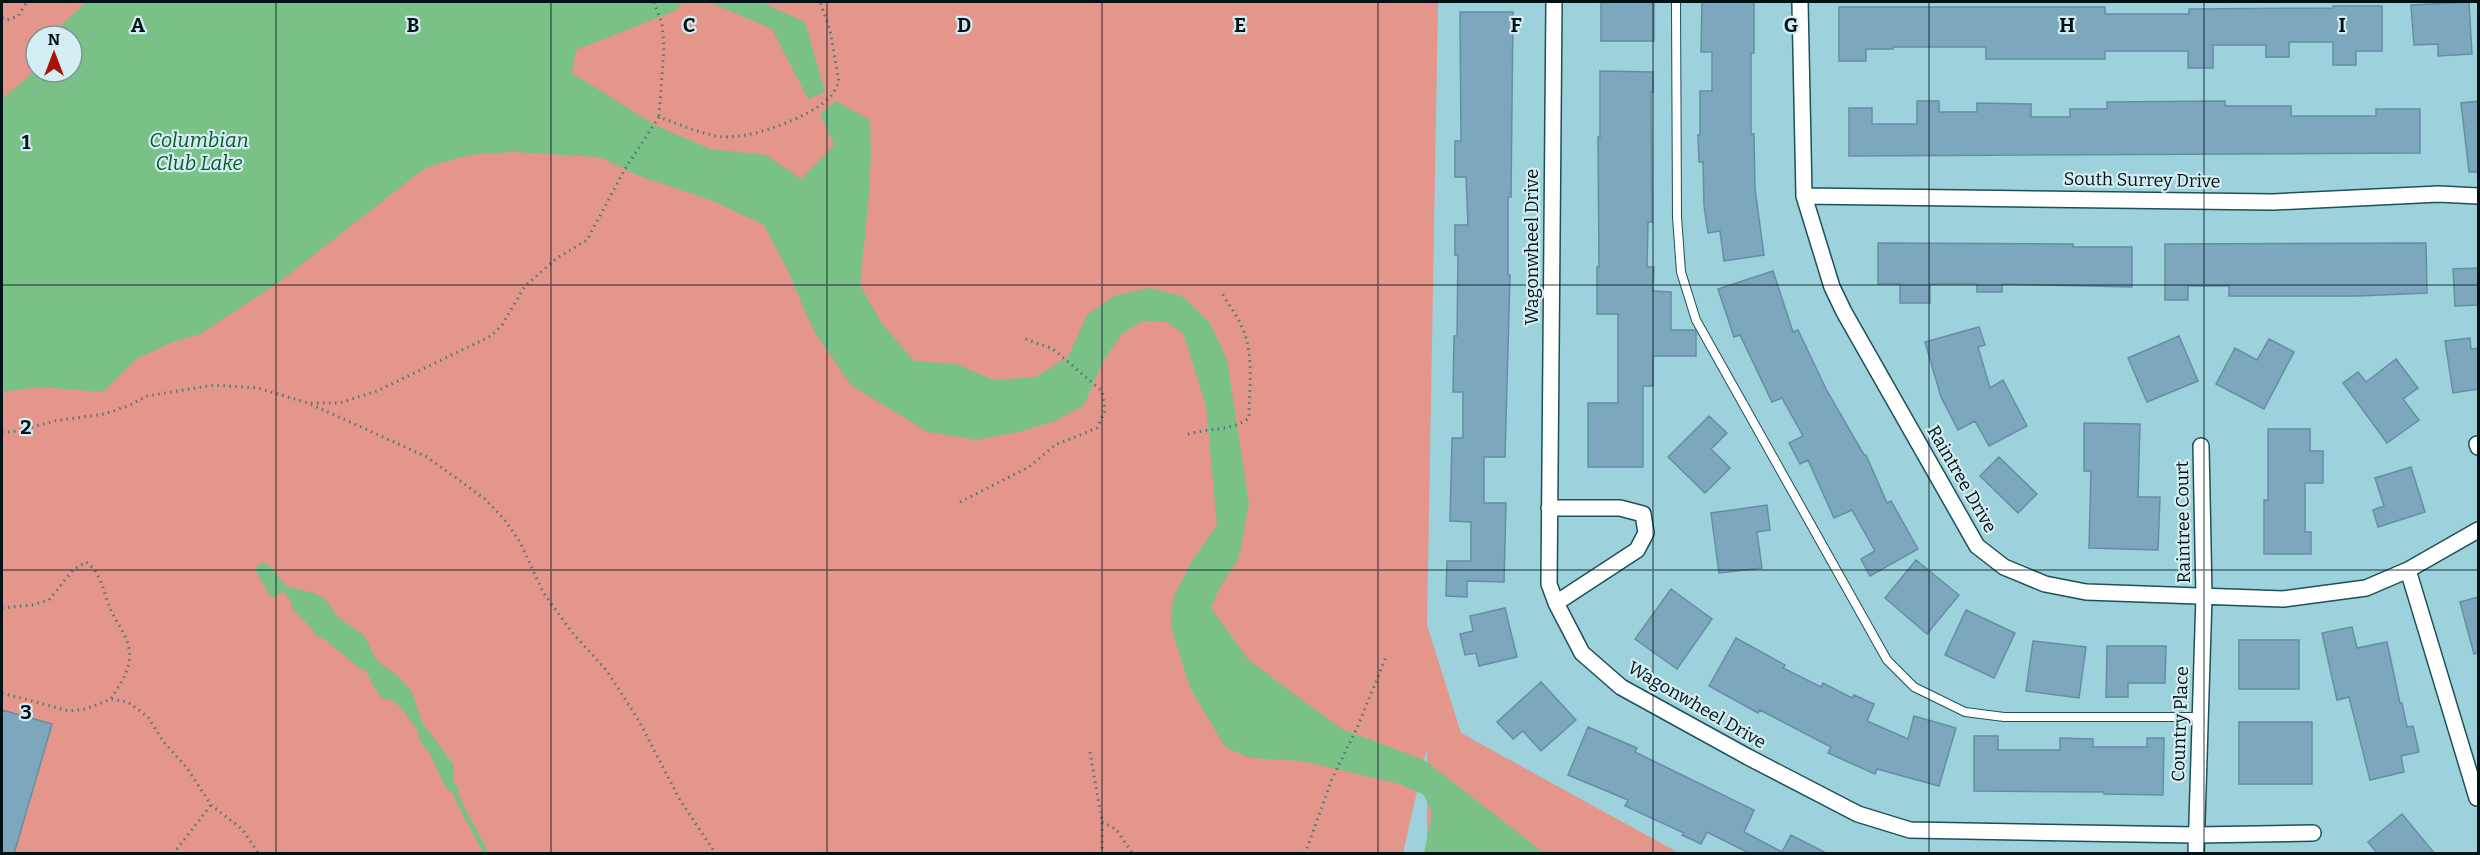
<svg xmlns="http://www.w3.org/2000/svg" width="2480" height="855" font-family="Bitter,serif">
<rect width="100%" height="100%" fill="#9dd1db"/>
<path fill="#e4968a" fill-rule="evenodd" d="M2,2H1438L1427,625L1461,733L1679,853H1427V748L1403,853L2,854ZM36,36H72V72H36Z"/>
<path fill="#7ac188" d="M86,2H682L677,10L576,50L572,73L655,125L710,149L766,155L801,179L834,145L820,114L836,101L870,120L871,155L868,206L860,285L881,322L914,361L956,364L994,380L1036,377L1068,357L1087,315L1114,296L1149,288L1182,296L1210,323L1227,360L1249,503L1239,558L1221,585L1211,608L1248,659L1291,692L1342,729L1424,760L1544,853H1424L1432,813L1424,795L1400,784L1302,761L1250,758L1225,747L1190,688L1171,627L1173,597L1193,559L1217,525L1206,406L1183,333L1166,322L1142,321L1122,334L1103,361L1084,405L1055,421L1018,432L977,440L928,432L851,385L816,334L805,312L791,277L764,225L713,201L639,176L599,157L514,152L468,155L425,168L279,282L200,334L173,342L136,359L103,392L39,387L2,392V99L36,70V72H72V36H50Z
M709,2H761L805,22L825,92L808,99L772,29Z
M259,564H267L271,567L286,586L314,593L324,598L340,619L364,635L377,661L398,676L412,692L422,722L454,765V783L459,788L458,792H450L444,784L430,754L419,740L418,731L404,711L394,701L384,699L378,694L365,670L359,668L323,638L316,636L311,628L292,608L291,602L284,592L278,594L276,598L269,595L255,569Z"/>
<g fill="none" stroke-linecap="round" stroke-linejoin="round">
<path stroke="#7ac188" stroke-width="5" d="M455,792C463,814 477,832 486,854"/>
</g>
<path fill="#7ca7bc" stroke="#648fa3" stroke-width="1.5" d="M1601,2H1654V41H1601Z
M1702,2H1754V53H1751V134H1754L1755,189L1764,255L1724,261L1720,231L1708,233L1704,206L1703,162H1699L1698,135H1700V91H1712V52H1701Z
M2469,2L2472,54L2438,56V44L2414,45L2411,5Z
M2333,6H2382V51H2356V65H2333V42H2289V57H2266V45H2213V68H2188V51H2105V59H1986V47H1893V49H1866V61H1839V7H2105V14H2189V9L2333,8Z
M1460,12H1513L1511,197H1508V275H1510L1505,457H1484V503H1506L1504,582L1467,581V597L1446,596L1447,561H1471V522L1450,521L1452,438H1463V392H1453L1454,336H1457L1458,255H1455V225H1468L1466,177H1455V141H1461Z
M1600,71L1653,72V92H1651L1652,222H1648L1647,267H1654L1653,291L1671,292V330H1695L1696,333V356H1653V386H1643V467H1588V403H1618V314H1597V267H1599L1598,137H1600Z
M1917,101H1939V112H1977V103L2031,104V117H2070V109H2107V102L2225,101V106H2291V116H2376V109H2420V153L1849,156V108H1872V124H1917Z
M2478,101V172H2469L2461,103Z
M1878,243L2073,244V247H2132V287L2002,284V292H1977V284H1930V303H1900V284H1878Z
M2426,243L2427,293L2358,296H2229V286H2188V300H2165V244Z
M2478,268V305L2455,306L2453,269Z
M1773,271L1793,332L1798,330L1827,391L1864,455H1866L1887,503L1891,501L1918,549L1870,576L1861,559L1875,551L1852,510L1834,518L1808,460L1800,464L1789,443L1803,436L1782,398L1772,402L1740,335L1734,337L1718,289Z
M1979,327L1985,345L1978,347L1990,388L2003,380L2027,426L1989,446L1975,421L1958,430L1941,397L1925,342Z
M2179,336L2198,381L2147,402L2128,358Z
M2470,338L2471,349L2478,348V389L2453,393L2445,341Z
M2269,339L2294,352L2264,409L2216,384L2235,348L2257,360Z
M2396,359L2418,388L2403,399L2419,420L2387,443L2343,383L2358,372L2366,382Z
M1709,416L1727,433L1711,449L1730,468L1705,493L1668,457Z
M2084,423L2140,424L2138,497H2160L2158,550L2089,548L2091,471H2084Z
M2268,429H2310V451H2323V483H2305V532H2311V554H2264V500H2268Z
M1999,457L2037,494L2018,513L1980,476Z
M2411,467L2425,512L2378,527L2373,510L2384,506L2375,478Z
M1767,505L1770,530L1757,532L1762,568L1719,573L1711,513Z
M1916,560L1959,595L1927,634L1885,598Z
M1671,589L1712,619L1677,669L1635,639Z
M2478,597V653L2474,654L2460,602Z
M1505,608L1517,657L1479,666L1476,653L1465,655L1460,634L1473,631L1470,616Z
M1966,610L2015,633L1994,678L1945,655Z
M2352,627L2357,648L2387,642L2400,703H2402L2407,727L2413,726L2419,752L2401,756L2404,772L2370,780L2349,697L2337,700L2322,633Z
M1736,638L1785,665L1783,668L1821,687L1823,683L1852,698L1854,695L1874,704L1867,721L1908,739L1914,716L1956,728L1939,786L1877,769L1875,774L1828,753L1831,747L1760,710L1758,713L1709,686Z
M2239,640H2299V689H2239Z
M2033,641L2086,647L2079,698L2026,691Z
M2107,646H2166L2165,683H2128V697H2106Z
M1541,682L1576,720L1541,751L1523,731L1513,739L1497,722Z
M2,710L52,724L14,854H2Z
M2239,722H2312V784H2239Z
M1588,727L1637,748L1635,752L1754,810L1744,832L1782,852L1791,835L1828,854H1751L1707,832L1701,844L1682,835L1684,833L1625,806L1628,800L1568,775Z
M1974,736H1998V750H2060V738L2093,739V747H2147V738H2164L2163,795L2104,794V792L1974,791Z
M2402,814L2435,854H2378L2368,842Z"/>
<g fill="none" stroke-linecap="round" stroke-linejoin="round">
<g stroke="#1c5159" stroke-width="10">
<path id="service" d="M1676,2L1677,217L1681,272L1696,320L1887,660L1914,687L1965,712L2004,717H2200"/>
</g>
<g stroke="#1c5159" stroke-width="18">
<path id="minor" d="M1554,2L1549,584L1556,603L1582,653L1621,687L1748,757L1858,814L1910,830L2196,835L2313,833
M1800,2L1804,196L1832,287L1844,312L1977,546L2004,567L2045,584L2086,592L2283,599L2366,588L2408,570L2478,530
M1804,196L2273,202L2439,194L2478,196
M2477,444L2478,447
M1549,508H1620L1643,514L1646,533L1637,550L1556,603
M2408,570L2477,798
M2196,854L2204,596L2201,446"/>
</g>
<path stroke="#52767d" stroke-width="3" stroke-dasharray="1.5 4.5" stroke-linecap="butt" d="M654,2L662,24L664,46L659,117
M2,18L7,20L18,16L27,2
M311,403H340L377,391L491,336L502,325L525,286L557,258L587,240L625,169L659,117C678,124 697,132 716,136C745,142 809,118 829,98C834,94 836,87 839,82L830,30L820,2
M2,432H12L55,421L104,414L128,406L147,396L214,385L258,388L308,403L427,457L485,499L504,519L520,542L543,592L571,631L607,671L639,721L680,800L716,854
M1188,434C1208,428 1233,431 1249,418C1249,387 1255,354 1241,325C1236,314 1228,304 1222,293
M960,502L1029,467L1055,445L1097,428L1105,411L1102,391L1053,349L1023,338
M2,608L32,605L49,600L73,570L86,562C101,572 103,590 109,606C116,624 133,640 129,662C127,675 118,687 111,699
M2,693L69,711L86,709L111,699L128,702L148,717L163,741L187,768L211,805L242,829L259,854
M1090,752L1102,822V854
M1102,822L1116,829L1133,854
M173,854L211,805
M1305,854L1332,779L1357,728L1386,657"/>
<use href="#service" stroke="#fff" stroke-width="8"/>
<use href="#minor" stroke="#fff" stroke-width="15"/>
</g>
<path fill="none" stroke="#001215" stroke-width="1.5" stroke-opacity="0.55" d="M276,2V854M551,2V854M827,2V854M1102,2V854M1378,2V854M1653,2V854M1929,2V854M2204,2V854M2,285H2478M2,570H2478"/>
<g text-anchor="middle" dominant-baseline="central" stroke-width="4.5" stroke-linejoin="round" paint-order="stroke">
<g font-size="18" fill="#001215" stroke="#d3edf2">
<text transform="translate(2142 180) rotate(1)">South Surrey Drive</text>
<text transform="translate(1532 247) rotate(-90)">Wagonwheel Drive</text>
<text transform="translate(1962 479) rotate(60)">Raintree Drive</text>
<text transform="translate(2183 522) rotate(-91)">Raintree Court</text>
<text transform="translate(1697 705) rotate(30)">Wagonwheel Drive</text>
<text transform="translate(2180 724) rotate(-88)">Country Place</text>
</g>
<g font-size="20" font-style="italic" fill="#075b26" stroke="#d3edf2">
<text x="199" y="140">Columbian<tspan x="199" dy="23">Club Lake</tspan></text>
</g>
</g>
<g font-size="20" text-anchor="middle" font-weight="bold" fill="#001215" stroke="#d3edf2" stroke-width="4.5" stroke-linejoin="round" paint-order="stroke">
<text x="138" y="32">A</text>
<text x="413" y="32">B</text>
<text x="689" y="32">C</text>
<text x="964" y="32">D</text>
<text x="1240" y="32">E</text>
<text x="1516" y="32">F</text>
<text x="1791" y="32">G</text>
<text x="2067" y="32">H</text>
<text x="2342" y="32">I</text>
<text x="26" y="149">1</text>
<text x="26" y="434">2</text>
<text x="26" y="719">3</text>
</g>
<rect width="2480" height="855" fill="none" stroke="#001215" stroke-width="6"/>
<g transform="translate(54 54)"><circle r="28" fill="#d3edf2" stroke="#7f959a" stroke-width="1.5"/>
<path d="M0-4.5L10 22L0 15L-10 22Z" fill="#a7140c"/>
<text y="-9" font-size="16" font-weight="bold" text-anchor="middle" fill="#001215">N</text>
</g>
</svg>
